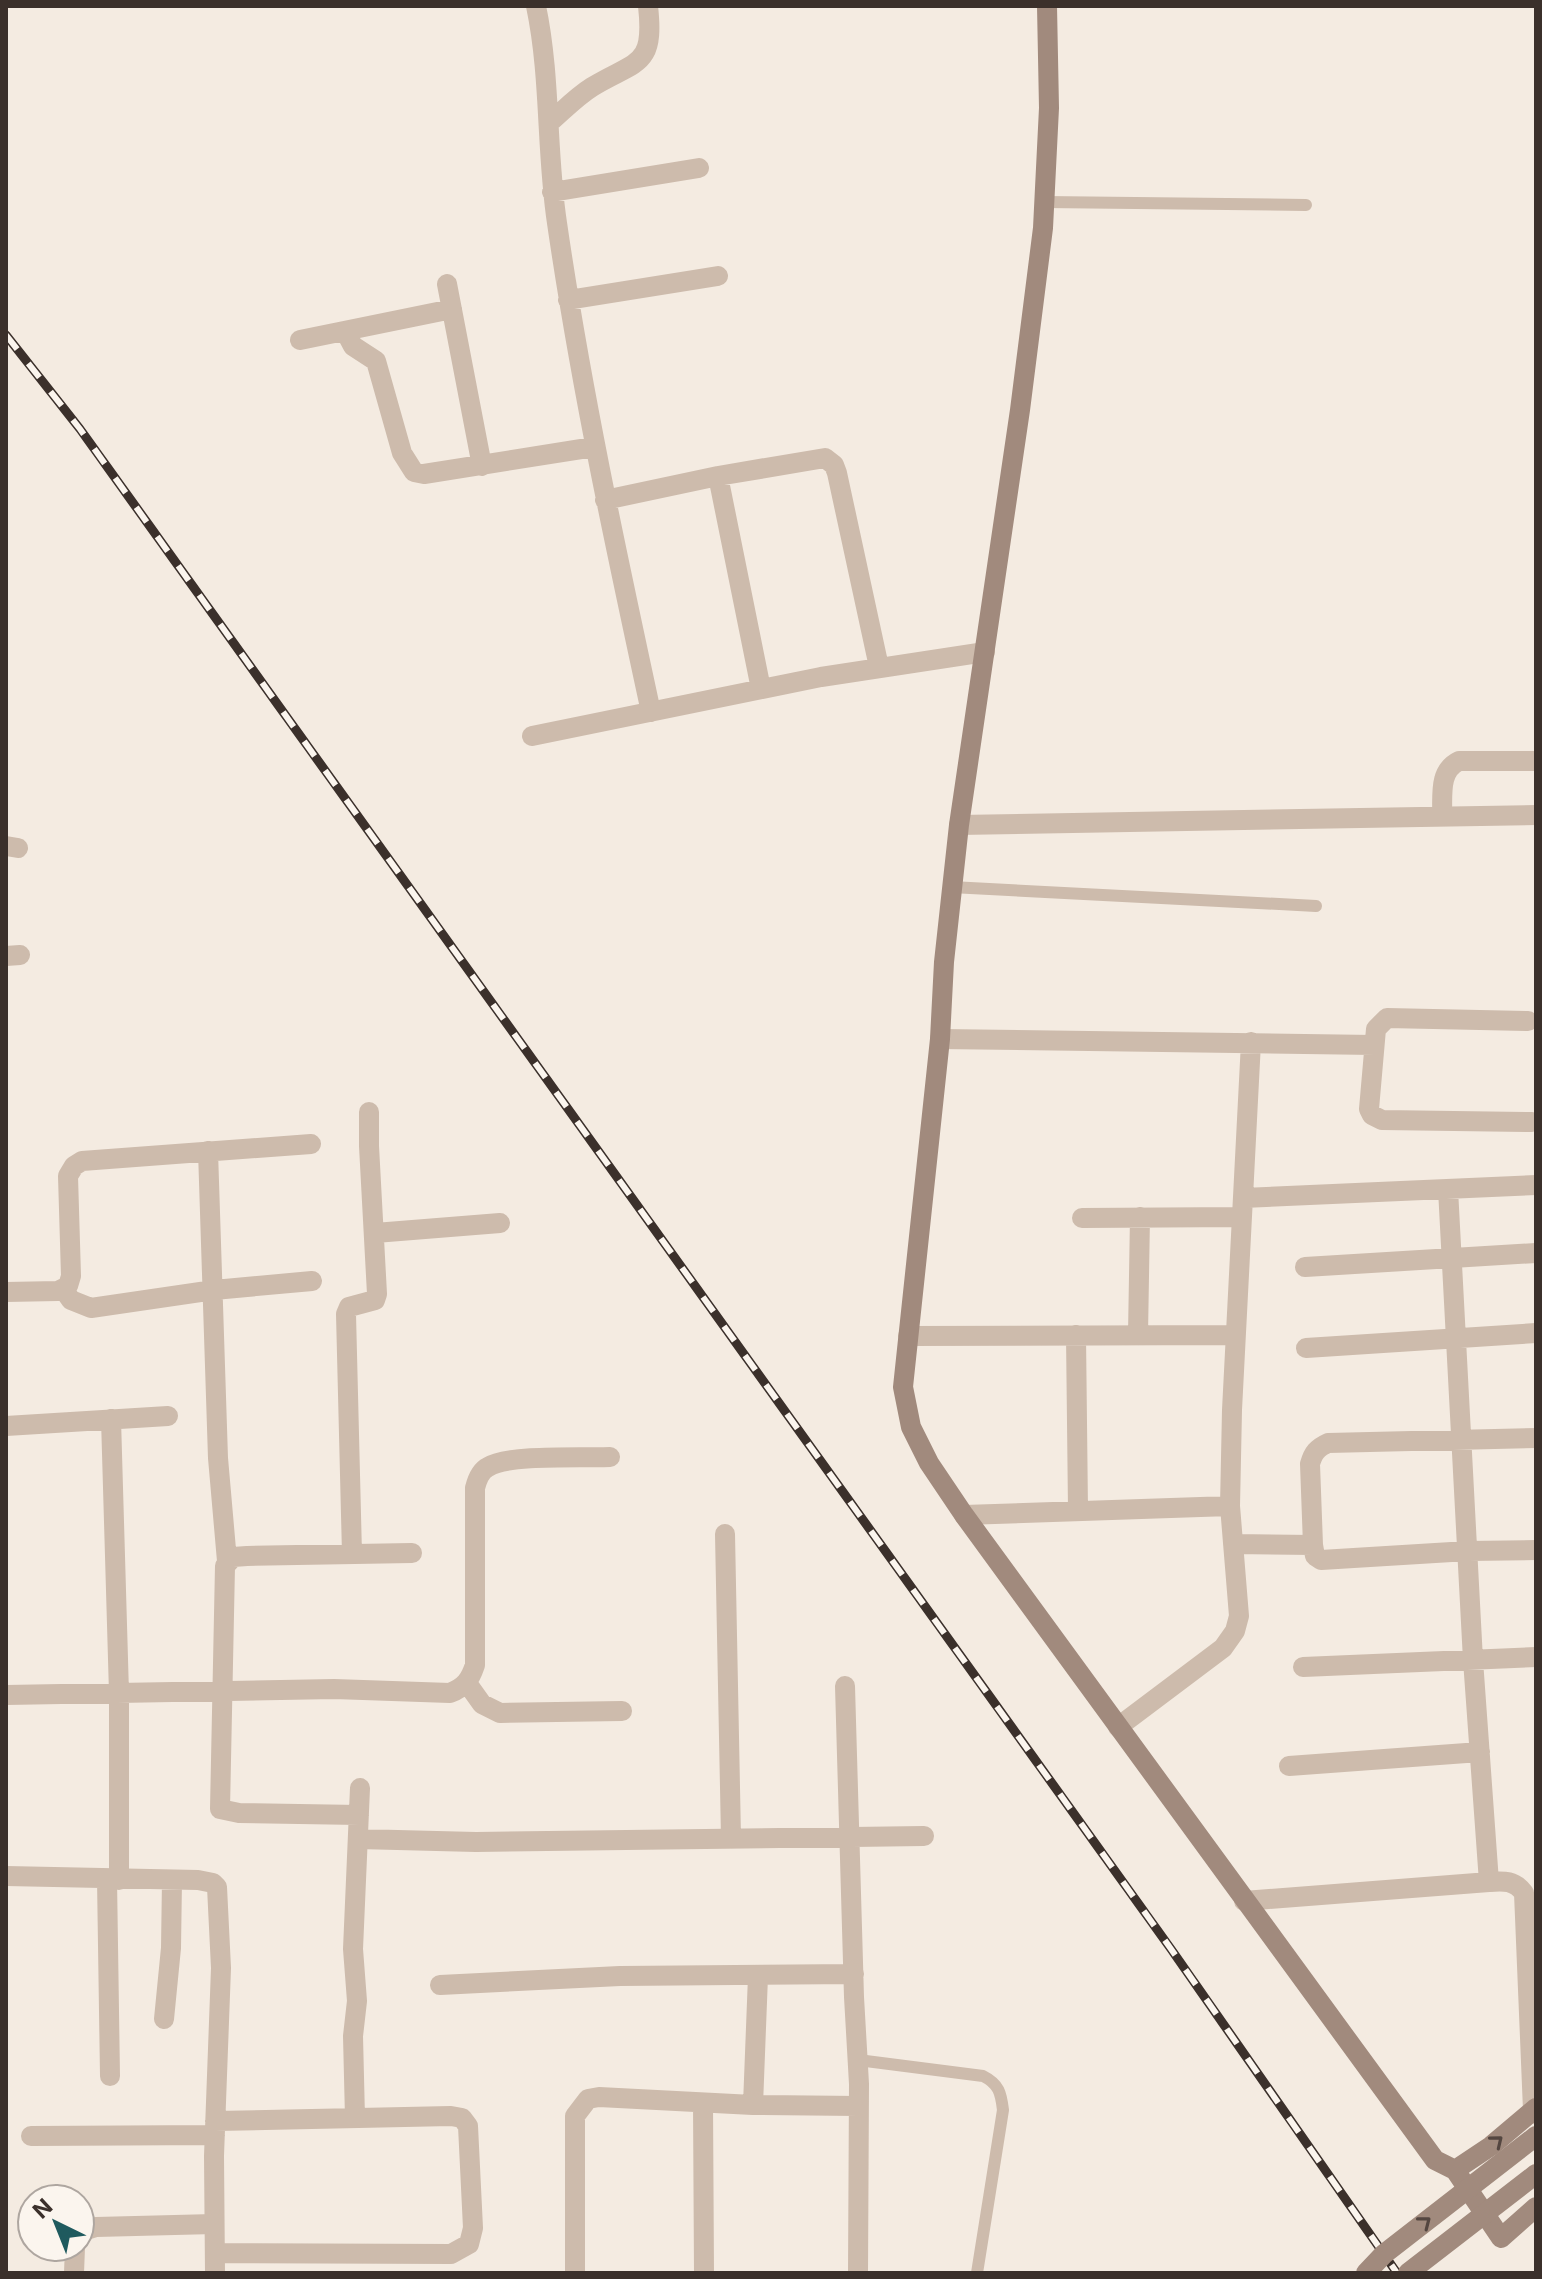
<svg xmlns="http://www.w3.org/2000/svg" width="1542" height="2279" font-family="Inter,sans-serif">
<rect width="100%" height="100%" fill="#f4ebe1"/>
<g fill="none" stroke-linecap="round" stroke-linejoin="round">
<path stroke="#cdbbac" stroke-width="12" d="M1044,202L1306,205
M951,887L1316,906
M858,2060L983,2076C999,2084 1001,2093 1003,2110L977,2273"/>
<path stroke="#cdbbac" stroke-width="20" d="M536,6C551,77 546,151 557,223C581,388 616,550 651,712
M549,123C563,111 576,97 592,87C636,60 655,68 648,6
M552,192L699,168
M447,284L482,466
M568,300L718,276
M345,331L353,346L376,361L402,453L414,472L424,474L594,447
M300,340L452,309
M718,476L761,689
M605,500L718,476L825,458L834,465L837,473L879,667
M532,736L821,677L985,652
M1442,817C1443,796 1438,771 1459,761H1536
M959,825L1536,815
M6,846L18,848
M6,956L20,955
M1528,1021L1387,1018L1376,1029L1369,1109L1372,1115L1382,1120L1532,1122
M940,1039L1374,1045
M208,1151L218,1458L227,1561
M1448,1189L1473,1660L1489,1882
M1243,1198L1536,1185
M1082,1218L1242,1217
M375,1233L500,1223
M1305,1267L1536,1253
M64,1290L71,1300L91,1308L214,1290L312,1281
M6,1292L58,1291L68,1286L71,1276L68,1176L74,1166L82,1161L311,1144
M1076,1335L1078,1510
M1138,1335L1140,1217
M908,1336L1235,1335
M1306,1348L1536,1333
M111,1419L119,1693V1880
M6,1426L168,1416
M964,1515L1230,1506
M725,1534L731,1838
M1233,1544L1313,1545L1310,1464C1313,1453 1317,1448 1328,1443L1536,1438
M1313,1545L1315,1556L1321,1560L1468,1551L1536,1550
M352,1554L346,1314L349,1307L375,1300L377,1294L369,1146V1112
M1303,1667L1536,1657
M467,1683L482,1704L500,1713L622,1711
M845,1686L854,1997L859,2084L858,2273
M6,1695L334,1689L450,1693C465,1687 470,1680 475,1665V1488C477,1480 480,1471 488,1467C508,1454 584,1458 610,1457
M1118,1727L1223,1648L1235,1631L1239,1616L1230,1506L1232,1410L1251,1042
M1289,1766L1480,1752
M359,1815L239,1813L220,1809L225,1566L233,1557L247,1556L412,1553
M358,1839L476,1842L924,1836
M6,1876L198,1880L213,1883L217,1887L221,1968L214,2156L215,2273
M107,1879L110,2076
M1244,1901L1489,1882C1504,1881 1514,1880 1524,1893L1533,2110L1536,2114
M440,1985L620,1976L854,1974
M164,2019L171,1948L172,1880
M703,2103L704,2273
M753,2105L758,1976
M355,2118L353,2036L357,2001L353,1949L360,1788
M31,2136L215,2135
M80,2232L96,2227L214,2224
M215,2253L451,2254L469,2244L473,2228L468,2126L462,2118L451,2116L215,2121
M74,2273L75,2247
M575,2273V2116L588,2099L599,2097L753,2105L858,2106"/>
<path stroke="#a18a7d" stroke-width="20" d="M1047,6L1049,108L1043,228L1020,410L959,825L944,962L940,1039L903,1387L911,1427L929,1463L964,1515L1435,2160L1455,2170L1501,2238L1536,2207
M1455,2170L1491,2146L1536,2108"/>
<g stroke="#3b302b" stroke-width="9">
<path id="rail" d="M6,335L80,429L1171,1949L1397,2273"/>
</g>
<use href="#rail" stroke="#fbf5ee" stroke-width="6" stroke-dasharray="18" stroke-linecap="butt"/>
<path stroke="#a18a7d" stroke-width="20" d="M1366,2273L1384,2254L1536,2136
M1408,2273L1536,2174"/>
</g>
<defs><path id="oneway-chevron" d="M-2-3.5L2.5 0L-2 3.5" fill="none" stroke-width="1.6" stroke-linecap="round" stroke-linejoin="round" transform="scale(2)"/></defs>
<g stroke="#544640">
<use href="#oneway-chevron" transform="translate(1497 2141) rotate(-39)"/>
<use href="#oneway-chevron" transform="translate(1425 2222) rotate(-38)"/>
</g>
<rect width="1542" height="2279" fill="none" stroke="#3b302b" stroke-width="16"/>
<g transform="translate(56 2223) rotate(317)"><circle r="38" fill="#fbf5ee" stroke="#aea6a0" stroke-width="2"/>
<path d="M0-6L14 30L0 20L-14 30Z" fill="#1f5a5e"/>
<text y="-12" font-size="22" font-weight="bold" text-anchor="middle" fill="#3b302b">N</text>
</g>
</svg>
